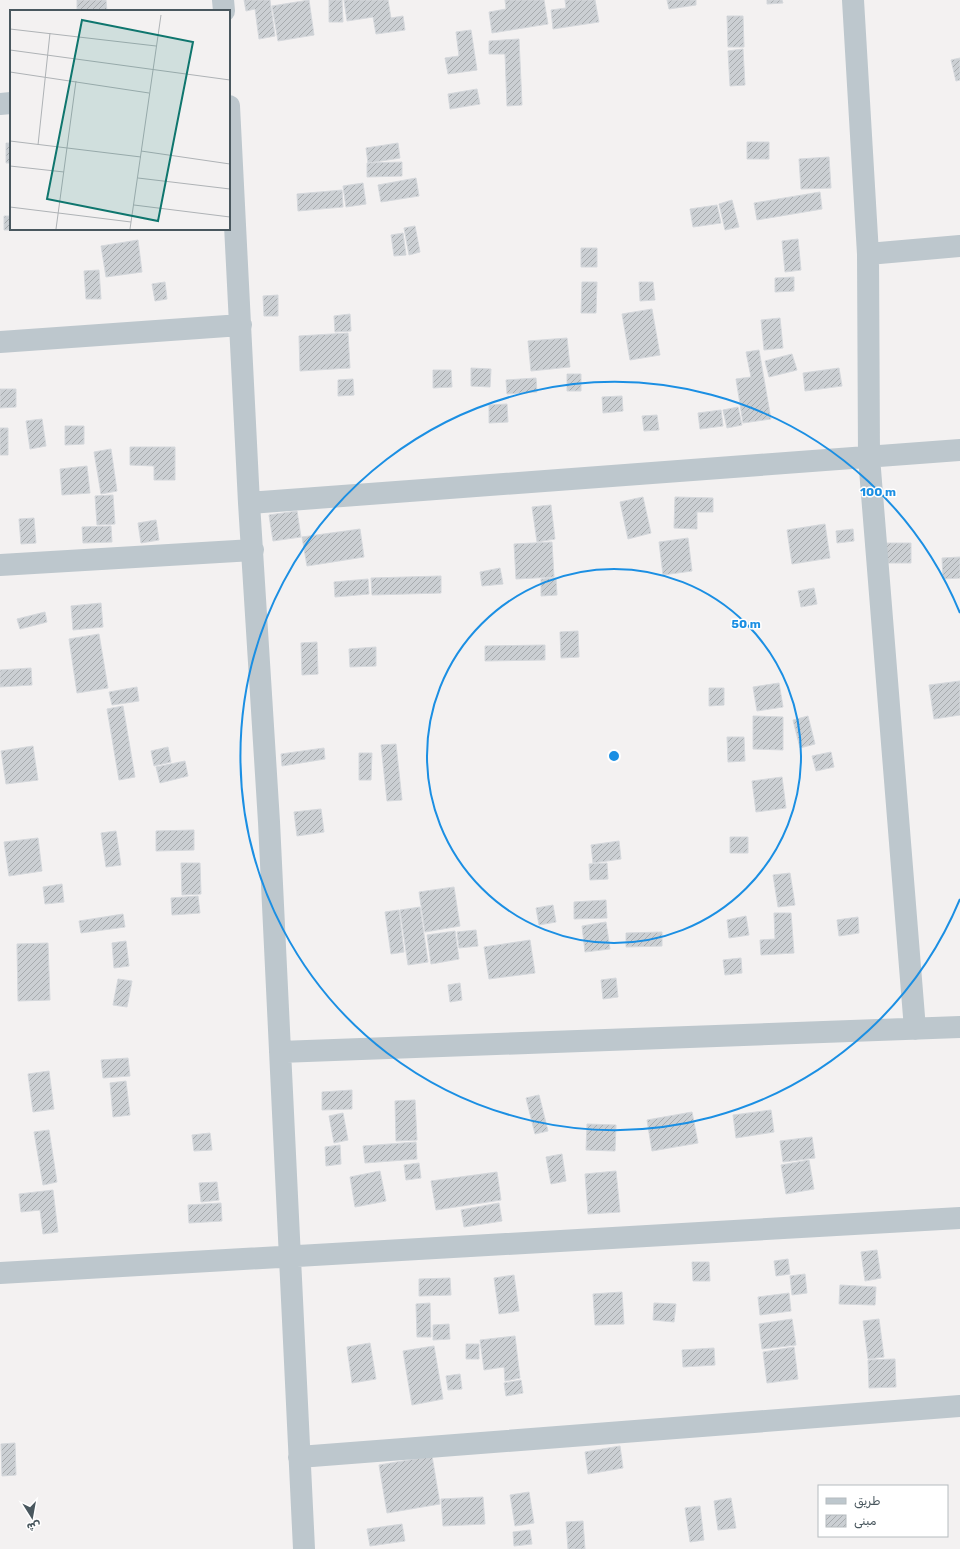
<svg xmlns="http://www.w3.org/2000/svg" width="960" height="1549" font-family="Rubik,Vazirmatn,sans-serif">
<defs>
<pattern id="building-hatch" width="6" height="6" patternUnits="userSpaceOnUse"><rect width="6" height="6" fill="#cbcfd3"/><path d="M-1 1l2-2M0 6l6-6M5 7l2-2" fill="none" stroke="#a7abae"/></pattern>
</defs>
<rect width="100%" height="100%" fill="#f3f1f1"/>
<path fill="url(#building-hatch)" stroke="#d5d8dc" d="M77,0H106L107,11H77Z
M244,0H270L275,36L259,39L255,9L246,11Z
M309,0L314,35L278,41L272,6Z
M329,0H342L343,22H329Z
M344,0H388L391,18L403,16L405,30L376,34L373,17L347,21Z
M505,0H544L548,24L492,33L489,12L506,9Z
M565,0H595L599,22L553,29L551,10L566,8Z
M667,0H696V5L669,9Z
M767,0H782L783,3L767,4Z
M727,16H743L744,47H728Z
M471,30L477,70L448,74L445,58L459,56L456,32Z
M519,39L522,105L507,106L505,54H489V41Z
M743,49L745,85L730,86L728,51Z
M960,58V80L956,81L951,60Z
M477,89L480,104L450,109L448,94Z
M747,142H769V159H747Z
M6,143H11V163H6Z
M398,143L400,158L368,163L366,148Z
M829,157L831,188L801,189L799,159Z
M402,162V176L367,177V163Z
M416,178L419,196L381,202L378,185Z
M363,183L366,204L346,207L343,186Z
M342,190L343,207L298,211L297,194Z
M820,192L822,209L757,220L754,203Z
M732,200L739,227L725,230L719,204Z
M717,205L721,223L693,227L690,209Z
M4,216H11V229H20V230H4Z
M415,226L420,252L409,255L404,228Z
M403,233L406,255L394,256L391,235Z
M798,239L801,270L785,272L782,241Z
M138,240L142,272L106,277L101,246Z
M581,248H597V267H581Z
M99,270L101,299H86L84,271Z
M794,277V291L775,292V278Z
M165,282L167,299L155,301L152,284Z
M582,282H597L596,313H581Z
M639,282H653L655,300L640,301Z
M278,295V316H264L263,296Z
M652,309L660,355L630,360L622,314Z
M350,314L351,331L335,332L334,316Z
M780,318L783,348L764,350L761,320Z
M348,333L350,368L300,371L299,336Z
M567,338L570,367L531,371L528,341Z
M759,350L771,419L743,423L736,379L751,377L746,352Z
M792,354L797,370L769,377L765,361Z
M471,368L491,369L490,387L471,386Z
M839,368L842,386L805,391L803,373Z
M433,370H451L452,387L433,388Z
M567,374H581V391H567Z
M536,378L537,392L507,394L506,380Z
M353,379L354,395L338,396V380Z
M0,389H16V407L0,408Z
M622,396L623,411L603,413L602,397Z
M507,404L508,422L489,423V405Z
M738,407L742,425L727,428L723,410Z
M721,410L723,426L700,429L698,413Z
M657,415L659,430L644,431L642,416Z
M42,419L46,446L30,449L26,421Z
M65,426H84V444L65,445Z
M0,428H8V455H0Z
M130,447H175V480H154V466L130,465Z
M111,449L117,491L101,494L94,452Z
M87,466L90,493L62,495L60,469Z
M113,495L115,524L97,525L95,496Z
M643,497L651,533L628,539L620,502Z
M675,497L713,498V512H697V529L674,528Z
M551,505L555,539L537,542L532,507Z
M297,511L301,537L273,541L269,515Z
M34,518L36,543L21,544L19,519Z
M156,520L159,540L141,543L138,523Z
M825,524L830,558L792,564L787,530Z
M111,526L112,542L83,543L82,527Z
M360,529L364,557L307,566L302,537Z
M853,529L854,541L837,543L836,531Z
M688,538L692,571L663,575L659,542Z
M552,542L554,577L516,579L514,544Z
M885,543H911V563H884Z
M960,557V578L943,579L942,558Z
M500,568L503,584L482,586L480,572Z
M441,576V593L372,595L371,578Z
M556,578L557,595L541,596V579Z
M368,579L369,594L335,597L334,582Z
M814,588L817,604L801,607L798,591Z
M101,603L103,627L73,630L71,606Z
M45,612L47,622L20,629L17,619Z
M578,631L579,657L561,658L560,632Z
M99,634L108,688L77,693L69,639Z
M317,642L318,674L302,675L301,643Z
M545,645V660L485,661V646Z
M376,647V666L350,667L349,649Z
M31,668L32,685L0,687V670Z
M960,681V715L934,719L929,685Z
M779,683L783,707L757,711L753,687Z
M137,687L139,701L112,705L109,692Z
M709,688H724V705L709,706Z
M123,706L135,777L119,780L107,709Z
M753,716L783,717V750L753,749Z
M808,716L815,744L800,748L793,720Z
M727,737H744L745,761L728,762Z
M396,744L402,800L387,801L381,745Z
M33,746L38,780L6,784L1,751Z
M168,747L171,762L154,766L151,751Z
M324,748L325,759L282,766L281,754Z
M831,752L834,767L816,771L812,756Z
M359,753H372L371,780H359Z
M185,761L188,776L160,783L156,767Z
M782,777L786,808L756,812L752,781Z
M321,809L324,832L297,836L294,812Z
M194,830V850L156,851V831Z
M116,831L121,865L106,867L101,833Z
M730,837H748V853H730Z
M38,838L42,871L9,876L4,842Z
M619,841L621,859L593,863L591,845Z
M181,863H200L201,894L182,895Z
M607,863L608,879L590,880L589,864Z
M790,873L795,905L778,907L773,875Z
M62,884L64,902L45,904L43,887Z
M454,887L460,926L425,932L419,892Z
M198,896L200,913L172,915L171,898Z
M606,900L607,918L574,919V902Z
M553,905L556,922L539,925L536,908Z
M420,907L428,962L408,965L400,910Z
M399,910L404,952L391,954L385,912Z
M774,913H791L794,953L761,955L760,940L775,939Z
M123,914L125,927L81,933L79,921Z
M746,916L749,935L729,938L727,920Z
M858,917L859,933L839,936L837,920Z
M606,922L610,949L585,952L582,926Z
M476,930L478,946L459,948L457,932Z
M455,931L459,959L431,964L427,935Z
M662,932V946L626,947V933Z
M530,940L535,973L489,979L484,947Z
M126,941L129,966L114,968L112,943Z
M48,943L50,1000L18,1001L17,944Z
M741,958L742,973L725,975L723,960Z
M616,978L618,997L603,999L601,980Z
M118,979L132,981L127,1007L113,1005Z
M460,983L462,1000L450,1002L448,985Z
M128,1058L130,1076L103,1078L101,1060Z
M49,1071L54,1109L33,1112L28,1074Z
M126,1081L130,1115L113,1117L110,1083Z
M352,1090V1109L322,1110V1092Z
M539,1095L548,1131L535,1134L526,1098Z
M415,1100L417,1140L396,1141L395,1101Z
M771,1110L774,1132L736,1138L733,1115Z
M692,1112L698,1143L652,1151L647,1120Z
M343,1113L348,1140L334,1143L329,1116Z
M587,1124L616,1125L615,1151L586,1150Z
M49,1130L57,1182L43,1185L34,1132Z
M210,1133L212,1150L194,1151L192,1135Z
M812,1137L815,1158L783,1162L780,1141Z
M416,1142L417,1159L365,1163L363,1146Z
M340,1145L341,1164L326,1166L325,1147Z
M562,1154L566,1181L551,1184L546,1157Z
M809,1160L814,1189L786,1194L781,1165Z
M419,1163L421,1178L406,1180L404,1165Z
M380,1171L386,1201L355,1207L350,1177Z
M616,1171L620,1212L588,1214L585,1174Z
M497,1172L501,1200L436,1210L431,1181Z
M217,1182L219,1200L201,1202L199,1183Z
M53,1190L58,1232L43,1234L40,1210L21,1212L19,1194Z
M221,1203L222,1221L189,1223L188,1205Z
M499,1203L502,1221L464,1227L461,1210Z
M877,1250L881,1278L865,1281L861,1252Z
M788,1259L790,1274L776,1276L774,1261Z
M692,1262H709L710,1281H693Z
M805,1274L807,1293L792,1295L790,1276Z
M514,1275L519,1311L499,1314L494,1278Z
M450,1278L451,1295L419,1296V1279Z
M840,1285L876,1287L875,1305L839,1304Z
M622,1292L624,1324L595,1325L593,1294Z
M789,1293L791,1311L760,1315L758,1297Z
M430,1303L431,1337H417L416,1304Z
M654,1303L676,1304L674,1322L653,1320Z
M792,1319L796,1345L762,1349L759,1324Z
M879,1319L884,1357L868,1359L863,1321Z
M449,1324L450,1339L433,1340V1325Z
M515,1336L520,1378L505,1381L504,1367L484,1370L480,1340Z
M370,1343L376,1379L352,1383L347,1347Z
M466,1344H479V1359H466Z
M434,1346L443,1399L412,1405L403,1351Z
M794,1347L798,1379L767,1383L763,1352Z
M714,1348L715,1365L683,1367L682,1350Z
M895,1359L896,1387L869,1388L868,1360Z
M460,1374L462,1389L448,1390L446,1376Z
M521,1380L523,1393L506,1396L504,1383Z
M15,1443L16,1475L2,1476L1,1444Z
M620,1446L623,1468L588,1474L585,1452Z
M432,1456L440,1504L387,1513L379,1465Z
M529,1492L534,1523L515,1526L510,1495Z
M483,1497L485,1524L443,1526L441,1499Z
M731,1498L736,1528L718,1530L714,1501Z
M700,1506L704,1540L690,1542L685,1508Z
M583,1521L585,1549H568L566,1522Z
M402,1524L405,1541L370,1546L367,1529Z
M530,1530L532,1544L514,1546L513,1532Z"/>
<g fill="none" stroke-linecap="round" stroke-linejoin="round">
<path stroke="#bdc7cd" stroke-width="22" d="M223,0L224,11
M853,0L868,254L869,457L915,1029
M0,104L11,103
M229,106L249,503L269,822L304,1549
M868,254L960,246
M0,342L241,325
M249,503L960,450
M0,565L253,550
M280,1052L960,1027
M0,1273L960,1218
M299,1457L960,1406"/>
</g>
<g fill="none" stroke="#1b8fe3" stroke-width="2">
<circle cx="614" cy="756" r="187"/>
<path d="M960 899A374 374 0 1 1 960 613"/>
</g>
<g transform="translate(10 10)">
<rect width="220" height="220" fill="#f3f1f1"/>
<path fill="none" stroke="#afb3b6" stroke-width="1" d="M0,19L146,36M0,40L220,70M0,62L139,83M0,131L131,147M28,135L40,23M131,141L220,154M0,156L54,162M128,168L220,179M124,195L220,207M0,197L121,212M46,219L66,71M120,219L151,5"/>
<path fill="#0f766e" fill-opacity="0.15" stroke="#0f766e" stroke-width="2" d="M72,10L183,32L148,211L37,189Z"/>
<rect width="220" height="220" fill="none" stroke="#49575e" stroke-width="2"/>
</g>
<circle cx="614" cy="756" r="6" fill="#1b8fe3" stroke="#fff" stroke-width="2"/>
<g font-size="12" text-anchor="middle" font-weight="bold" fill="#1b8fe3" stroke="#fff" stroke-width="3" stroke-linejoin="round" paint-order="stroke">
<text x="878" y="496">100 m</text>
<text x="746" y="628">50 m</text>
</g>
<rect x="818" y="1485" width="130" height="52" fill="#ffffff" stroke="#b6bcbf"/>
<rect x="826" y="1498" width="20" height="6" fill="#bdc7cd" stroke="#b6bcbf"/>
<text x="854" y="1505" font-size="12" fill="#49575e">طريق</text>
<rect x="826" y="1515" width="20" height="12" fill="url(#building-hatch)" stroke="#b6bcbf"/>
<text x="854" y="1525" font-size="12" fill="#49575e">مبنى</text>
<g transform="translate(32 1517) rotate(169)" stroke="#ffffff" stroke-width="3" paint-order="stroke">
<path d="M0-3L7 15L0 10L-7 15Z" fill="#49575e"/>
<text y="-6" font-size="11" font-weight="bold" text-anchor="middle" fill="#49575e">ش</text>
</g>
</svg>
